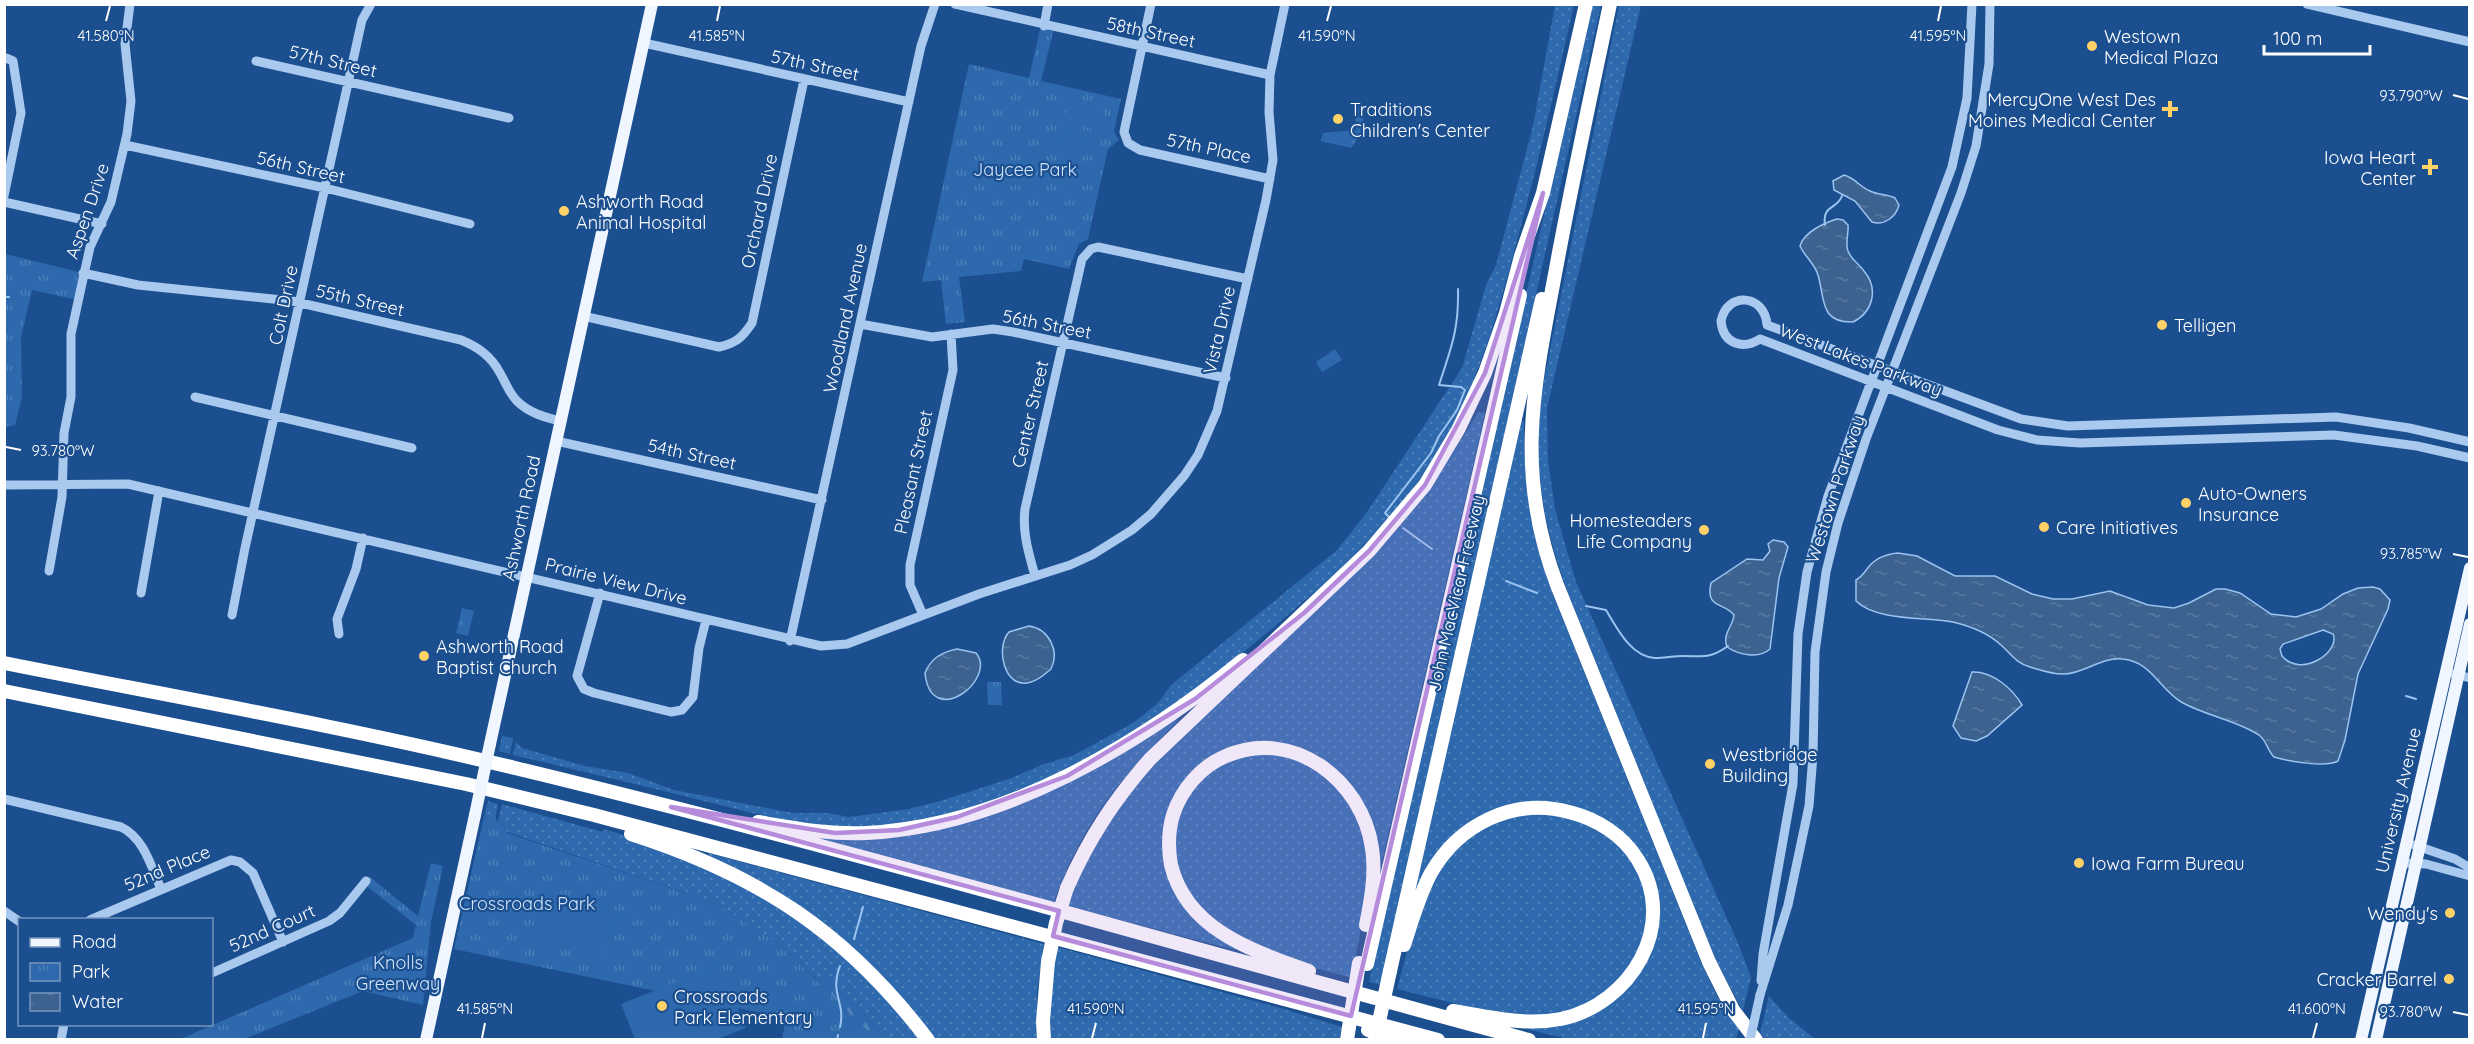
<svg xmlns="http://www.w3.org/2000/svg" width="2474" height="1044" font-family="Quicksand,sans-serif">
<defs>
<pattern id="grass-dots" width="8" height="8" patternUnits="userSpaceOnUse" patternTransform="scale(1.5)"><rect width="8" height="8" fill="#2e69ad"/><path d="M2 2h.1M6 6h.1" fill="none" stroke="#4d80b9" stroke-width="1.8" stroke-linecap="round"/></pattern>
<pattern id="forest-firs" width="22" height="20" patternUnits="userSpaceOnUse" patternTransform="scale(1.5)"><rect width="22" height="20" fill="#2e69ad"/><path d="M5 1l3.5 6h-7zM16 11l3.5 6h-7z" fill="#4d80b9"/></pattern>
<pattern id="park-tufts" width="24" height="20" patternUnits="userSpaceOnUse" patternTransform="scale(1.5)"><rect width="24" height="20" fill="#2e69ad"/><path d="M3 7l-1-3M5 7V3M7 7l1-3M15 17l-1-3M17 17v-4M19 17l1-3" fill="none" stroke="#4d80b9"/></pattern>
<pattern id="water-ripples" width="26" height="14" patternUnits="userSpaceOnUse" patternTransform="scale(1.5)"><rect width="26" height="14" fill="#3c6290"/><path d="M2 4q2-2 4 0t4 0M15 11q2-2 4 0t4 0" fill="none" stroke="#597aa1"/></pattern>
</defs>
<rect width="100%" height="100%" fill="#1b4f8f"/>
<path fill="url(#grass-dots)" d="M1555,5H1574C1556,85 1538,165 1516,244C1500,305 1484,363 1456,419C1415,503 1345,567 1275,626C1220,673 1163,717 1101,754C1044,787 940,824 875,827C817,830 763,816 708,802C643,786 578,770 513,755L516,742L522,748L585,766L628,773L674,790L793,813H828L849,817L909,809L940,801L1009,779L1044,764L1074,755L1133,723L1158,703L1171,685L1337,550L1367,512L1462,368L1486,285L1496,265L1533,126Z
M1592,5H1601L1381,985L1369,982Z
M1619,5H1641L1547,408L1548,460L1555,509L1576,582L1738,943L1751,977L1743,1011L1716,961L1570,598C1542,523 1534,475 1541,395Z
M1478,412L1485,413L1379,875L1342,777L1320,757L1302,749L1278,742H1256L1178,794L1172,882L1236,948L1235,950L1068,906L1082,869L1117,808L1153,765L1377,552C1418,507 1447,465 1478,412Z
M1520,421H1524C1523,481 1531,530 1550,587L1701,962L1718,998L1739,1028L1736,1039H1567L1507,1024L1539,1025L1626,988L1658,910L1610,824L1516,804L1499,808L1484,815L1419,887H1416Z
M1175,717L1178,721C1120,778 1082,823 1054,902L798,833L969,818Z
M502,736L513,738L510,754L499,751Z
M1246,753L1298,757L1343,791L1366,838L1368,868L1365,905L1352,978C1290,962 1183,932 1176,856C1175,843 1173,832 1178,820C1181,812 1183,802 1187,794C1200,773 1224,763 1246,753Z
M488,801L498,804L495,821L484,817Z
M502,804L603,832L604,829L655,845L729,875L826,937L924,1039H886L863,1013L826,979L818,981L782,946L717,904L507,832L502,822L498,821Z
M1537,811L1580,818L1617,841L1642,876L1649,913L1637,958L1611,990L1574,1011L1543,1016L1484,1011L1397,989L1410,940L1427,892L1451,852L1490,822Z
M708,853L1044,944L1037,994V1039H934L888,983L708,857Z
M1057,947L1284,1009L1342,1027L1339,1040H1050V1006Z
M1769,996L1789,1018L1815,1039H1765L1760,1034Z"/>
<path fill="url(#forest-firs)" d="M826,979L863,1013L886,1039H867L818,981Z"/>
<path fill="url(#park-tufts)" d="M1041,25L1054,28L1041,81L1121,99L1114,131L1119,140L1108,149L1088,239L1079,244L1069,269L1024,259L1021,271L959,277L965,322L946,324L941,280L922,282L969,64L1029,78Z
M1354,106H1361L1365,128L1351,148L1321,141L1323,133L1356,130Z
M5,254L83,273L78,300L32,290L21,337L22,397L15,425L5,427Z
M462,608L474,611L468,636L456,633Z
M987,682H1001L1002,705H988Z
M484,817L502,822L507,833L717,904L782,946L876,1039H782L786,1018L454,949Z
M431,863L443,866L431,922L423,1005L363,991L244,1039L178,1040L413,938L416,925L364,884L370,877L418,916Z"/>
<path fill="#2e69ad" d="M1068,104L1105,112L1101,131L1063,122Z
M1061,133L1090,140L1087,157L1057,150Z
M1058,161L1080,166L1077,177L1056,172Z
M1335,349L1342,360L1322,372L1316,362Z
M543,890L618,910L604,959L530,939Z
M721,964L746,1028L718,1039H635L621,1004Z"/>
<path fill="url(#water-ripples)" stroke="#9cc4f0" stroke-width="1.5" fill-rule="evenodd" d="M1844,175C1855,178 1860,187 1870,191C1878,195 1887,194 1895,198L1899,205C1896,217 1884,226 1872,222L1855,201L1834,190L1833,181Z
M1837,219L1843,220L1848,225C1849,234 1844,246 1849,253C1852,260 1860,265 1864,271C1879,289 1873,312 1853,322C1819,323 1825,298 1818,275C1815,264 1805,257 1800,246C1804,232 1824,223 1837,219Z
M1773,540L1784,542L1788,547L1779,578L1770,649C1759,659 1739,655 1727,647C1722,633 1733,627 1734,615C1724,602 1705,609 1711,583L1747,559L1763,560L1770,551L1768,544Z
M1898,553L1917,556L1955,576H1995L2032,594L2053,599H2072L2110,591L2148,605L2174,608L2189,603L2216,589H2225L2240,593L2271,614L2296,617L2321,609L2343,594L2358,588L2373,587L2380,589L2390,600L2388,609L2358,674L2345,740L2338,761C2326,768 2287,761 2274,757C2267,750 2267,741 2259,735C2236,720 2207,716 2183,703C2160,691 2152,661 2122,659C2101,657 2085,673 2065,674C2054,675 2040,670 2030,667C2016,663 2011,654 2001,645C1988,633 1970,626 1953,622C1926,617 1876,621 1856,601V580C1863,576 1863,574 1867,569C1874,559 1886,554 1898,553ZM2323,630L2333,634C2341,651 2302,679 2282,656L2280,649L2283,644Z
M1029,626C1049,629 1060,651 1051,669C1045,674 1039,680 1031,682C1004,691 995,647 1009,632Z
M957,649L976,653C998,679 931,731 925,673C931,658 942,652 957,649Z
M1972,672C1992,671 2012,688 2022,705L1987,736L1976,741L1961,738L1953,726Z"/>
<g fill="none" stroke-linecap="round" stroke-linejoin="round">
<path stroke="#9cc4f0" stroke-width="2" d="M1825,225C1822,204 1837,210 1842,196
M4,297H9
M1389,517L1385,513L1431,453L1439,436L1457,410L1465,390L1461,387L1439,385C1451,348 1459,330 1458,289
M1403,528L1432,549
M1506,581L1537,593
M1586,606L1606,610C1617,628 1631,657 1655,658C1664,658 1674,656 1683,656C1703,656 1710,659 1728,646
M2406,696L2416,699
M854,939L863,907
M840,1027C846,1002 829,994 840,966
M837,1040L838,1035"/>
<path stroke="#a9c9ee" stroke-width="9" d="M955,4L1270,75
M1151,4L1124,132L1128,143L1140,150L1270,179
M2307,4L2470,42
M1044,26L1048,4
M644,43L909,102
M256,61L509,118
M125,145L325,188L470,224
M4,196L21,113L13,61L6,58
M4,202L102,224
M83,273L138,285L292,301L461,340C478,347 491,356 500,373C506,383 509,393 517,401C529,413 544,417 560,421
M583,316L719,347C736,343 742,338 752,323L804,80
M860,324L932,337L993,329L1013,332L1226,378
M195,397L412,448
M556,441L822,500
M2470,442L2409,428L2336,417L2068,426L2021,419L1767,325C1765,294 1727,291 1721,321C1723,344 1743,350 1760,339L1998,430L2037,440L2080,443L2334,435L2417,446L2470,458
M4,485L128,484L821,646L847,644L979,594L1070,565L1092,555L1132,530L1151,514L1184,476L1198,455L1217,411L1266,200L1273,160L1269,112L1270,75L1285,4
M49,571L62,497L64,433L71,397V334L90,247L111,202L127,134L131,101L125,44L130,4
M1035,576C1029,554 1022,533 1025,509L1082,259L1091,249L1098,247L1248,279
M141,593L159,491
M600,593L577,676L584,689L594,693L671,712L682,710L693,697L699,648L706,620
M232,615L245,548L362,20L371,4
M923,615L910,585V565L953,370L951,334
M339,634L337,619L356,569L363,538
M790,641L921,46L935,4
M2454,674L2470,678
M4,799L121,827C144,838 151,866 161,889
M2414,845L2455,859L2470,868
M2403,863L2426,864L2470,876
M4,911L20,922
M90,920L231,860L240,862L253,873L283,942
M212,973L329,921L340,913L366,881
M1761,981L1763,954L1793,784L1798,634L1807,572L1828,496L1952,167L1967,98L1972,4
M1760,995L1788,905L1809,806L1813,755L1815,652L1826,572L1838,523L1866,439L1961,193L1976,146L1989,64L1990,4
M61,1040L64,1024"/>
<path stroke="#f0f6ff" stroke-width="12" d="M490,744L652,4
M426,1040L475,815
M2361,1040L2470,568
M2376,1040L2470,624"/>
<path stroke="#fff" stroke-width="14" d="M1610,4C1592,89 1574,173 1558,258C1536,378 1512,466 1557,585L1709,962L1733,1010L1756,1040
M4,663C175,697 346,727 515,768C855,850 1191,949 1529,1040
M4,691L466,784L594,815L1438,1040
M758,822C794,828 830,835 867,833C1004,826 1139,745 1243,660
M631,834C759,875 846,932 928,1040
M1067,888C1089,838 1114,800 1150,759L1369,551L1425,485L1458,430L1485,373L1506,313L1521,256L1543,193L1586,4
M1404,945C1412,921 1419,895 1431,873C1459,824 1514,797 1569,812C1597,819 1623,835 1638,860C1679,925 1631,1004 1561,1019C1525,1026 1489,1017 1453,1011
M1367,964L1520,295
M1309,971C1253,951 1187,930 1171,865C1168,848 1168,832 1173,815C1181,790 1201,766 1226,756C1293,727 1362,780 1372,848C1376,874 1371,900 1366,925
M1390,971L1542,299
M1368,1030L1396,1040
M1044,1040L1043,1021L1048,962"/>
<path stroke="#a9c9ee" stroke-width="9" d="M1750,1040L1760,995"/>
<path stroke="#f0f6ff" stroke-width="12" d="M475,815L490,744"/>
<path stroke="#fff" stroke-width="14" d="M1048,962L1056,923L1067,888
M1347,1040L1359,963
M1375,1040L1390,971"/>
</g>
<path fill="#b68bdc" fill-opacity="0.2" stroke="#b68bdc" stroke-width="4.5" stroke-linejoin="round" d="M1543,193L1351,1016L1053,936L1059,911L671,807L835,833L899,830L957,817L1067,776L1195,699L1304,613L1369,551L1425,485L1485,373Z"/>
<path fill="none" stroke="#fff" stroke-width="2" d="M106,21L110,6M717,21L720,6M1327,21L1331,6M1938,21L1941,6M2453,95L2468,99M6,447L21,450M2453,554L2468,557M2453,1012L2468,1015M482,1038L485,1023M1092,1038L1096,1023M1703,1038L1706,1023M2313,1038L2317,1023"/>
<g fill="#ffd166" stroke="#1b4f8f" stroke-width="2">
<circle cx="2092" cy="46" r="6"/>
<path d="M2167 100h6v6h6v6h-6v6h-6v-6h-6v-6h6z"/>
<circle cx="1338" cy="119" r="6"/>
<path d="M2427 158h6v6h6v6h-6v6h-6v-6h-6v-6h6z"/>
<circle cx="564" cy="211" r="6"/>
<circle cx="2162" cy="325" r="6"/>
<circle cx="2186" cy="503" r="6"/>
<circle cx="2044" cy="527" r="6"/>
<circle cx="1704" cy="530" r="6"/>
<circle cx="424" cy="656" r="6"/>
<circle cx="1710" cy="764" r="6"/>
<circle cx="2079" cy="863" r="6"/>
<circle cx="2450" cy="913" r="6"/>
<circle cx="2449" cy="979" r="6"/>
<circle cx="662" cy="1006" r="6"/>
</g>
<g text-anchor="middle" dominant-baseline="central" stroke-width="4.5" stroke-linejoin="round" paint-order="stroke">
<g font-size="18" fill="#fff" stroke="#1b4f8f">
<text transform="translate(1151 32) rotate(12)">58th Street</text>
<text transform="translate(333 61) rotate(13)">57th Street</text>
<text transform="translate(815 65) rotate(12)">57th Street</text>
<text transform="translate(1209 148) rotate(12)">57th Place</text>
<text transform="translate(301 167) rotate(13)">56th Street</text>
<text transform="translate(87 211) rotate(-71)">Aspen Drive</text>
<text transform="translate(759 211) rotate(-78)">Orchard Drive</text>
<text transform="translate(360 300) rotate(13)">55th Street</text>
<text transform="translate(283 305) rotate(-78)">Colt Drive</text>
<text transform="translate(845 318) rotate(-78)">Woodland Avenue</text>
<text transform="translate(1047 324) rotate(11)">56th Street</text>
<text transform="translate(1219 330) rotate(-77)">Vista Drive</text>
<text transform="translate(1861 360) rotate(21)">West Lakes Parkway</text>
<text transform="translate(1030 414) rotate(-77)">Center Street</text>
<text transform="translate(692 454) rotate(12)">54th Street</text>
<text transform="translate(913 472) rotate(-78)">Pleasant Street</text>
<text transform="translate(1835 489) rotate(-72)">Westown Parkway</text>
<text transform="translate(521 518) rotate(-78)">Ashworth Road</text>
<text transform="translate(616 581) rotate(14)">Prairie View Drive</text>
<text transform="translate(1456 593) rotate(-77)">John MacVicar Freeway</text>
<text transform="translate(2398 800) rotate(-77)">University Avenue</text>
<text transform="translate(167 868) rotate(-23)">52nd Place</text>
<text transform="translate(272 928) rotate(-24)">52nd Court</text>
</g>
<g font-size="18" fill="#fff" stroke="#1b4f8f" text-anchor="start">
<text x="2104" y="36">Westown<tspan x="2104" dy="21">Medical Plaza</tspan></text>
<text x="2156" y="99" text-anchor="end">MercyOne West Des<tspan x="2156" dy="21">Moines Medical Center</tspan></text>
<text x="1350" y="109">Traditions<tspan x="1350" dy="21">Children's Center</tspan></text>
<text x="2416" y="157" text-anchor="end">Iowa Heart<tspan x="2416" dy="21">Center</tspan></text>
<text x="576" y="201">Ashworth Road<tspan x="576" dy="21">Animal Hospital</tspan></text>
<text x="2174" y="325">Telligen</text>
<text x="2198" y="493">Auto-Owners<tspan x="2198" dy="21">Insurance</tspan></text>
<text x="1692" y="520" text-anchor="end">Homesteaders<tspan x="1692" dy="21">Life Company</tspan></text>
<text x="2056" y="527">Care Initiatives</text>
<text x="436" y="646">Ashworth Road<tspan x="436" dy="21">Baptist Church</tspan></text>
<text x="1722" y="754">Westbridge<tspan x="1722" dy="21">Building</tspan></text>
<text x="2091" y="863">Iowa Farm Bureau</text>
<text x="2438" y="913" text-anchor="end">Wendy's</text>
<text x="2437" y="979" text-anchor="end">Cracker Barrel</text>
<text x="674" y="996">Crossroads<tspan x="674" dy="21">Park Elementary</tspan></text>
</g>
<g font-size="18" fill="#cfe3fa" stroke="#1b4f8f">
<text x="1025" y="169">Jaycee Park</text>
<text x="527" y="903">Crossroads Park</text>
<text x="398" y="962">Knolls<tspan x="398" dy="21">Greenway</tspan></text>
</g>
</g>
<g font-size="15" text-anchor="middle" fill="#fff" stroke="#1b4f8f" stroke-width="4.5" stroke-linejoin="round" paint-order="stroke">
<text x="106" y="41">41.580°N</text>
<text x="717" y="41">41.585°N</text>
<text x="1327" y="41">41.590°N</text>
<text x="1938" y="41">41.595°N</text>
<text x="2411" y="101">93.790°W</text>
<text x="63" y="456">93.780°W</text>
<text x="2411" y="559">93.785°W</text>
<text x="485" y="1014">41.585°N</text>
<text x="1096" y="1014">41.590°N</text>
<text x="1706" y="1014">41.595°N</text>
<text x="2317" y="1014">41.600°N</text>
<text x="2411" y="1017">93.780°W</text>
</g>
<rect width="2474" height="1044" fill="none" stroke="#ffffff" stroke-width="12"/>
<rect x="18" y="918" width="195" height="108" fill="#1b4f8f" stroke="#7695bc" stroke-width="1.5"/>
<rect x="30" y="938" width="30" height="9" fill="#f0f6ff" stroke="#7695bc" stroke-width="1.5"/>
<text x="72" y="948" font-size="18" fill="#ffffff">Road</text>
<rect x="30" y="963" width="30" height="18" fill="url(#park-tufts)" stroke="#7695bc" stroke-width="1.5"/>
<text x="72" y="978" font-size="18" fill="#ffffff">Park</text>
<rect x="30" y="993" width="30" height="18" fill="url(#water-ripples)" stroke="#7695bc" stroke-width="1.5"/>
<text x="72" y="1008" font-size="18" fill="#ffffff">Water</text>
<path d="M2264 45v9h106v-9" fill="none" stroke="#ffffff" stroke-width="3"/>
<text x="2273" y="45" font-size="18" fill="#ffffff" stroke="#1b4f8f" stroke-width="4.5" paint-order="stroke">100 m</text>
</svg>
